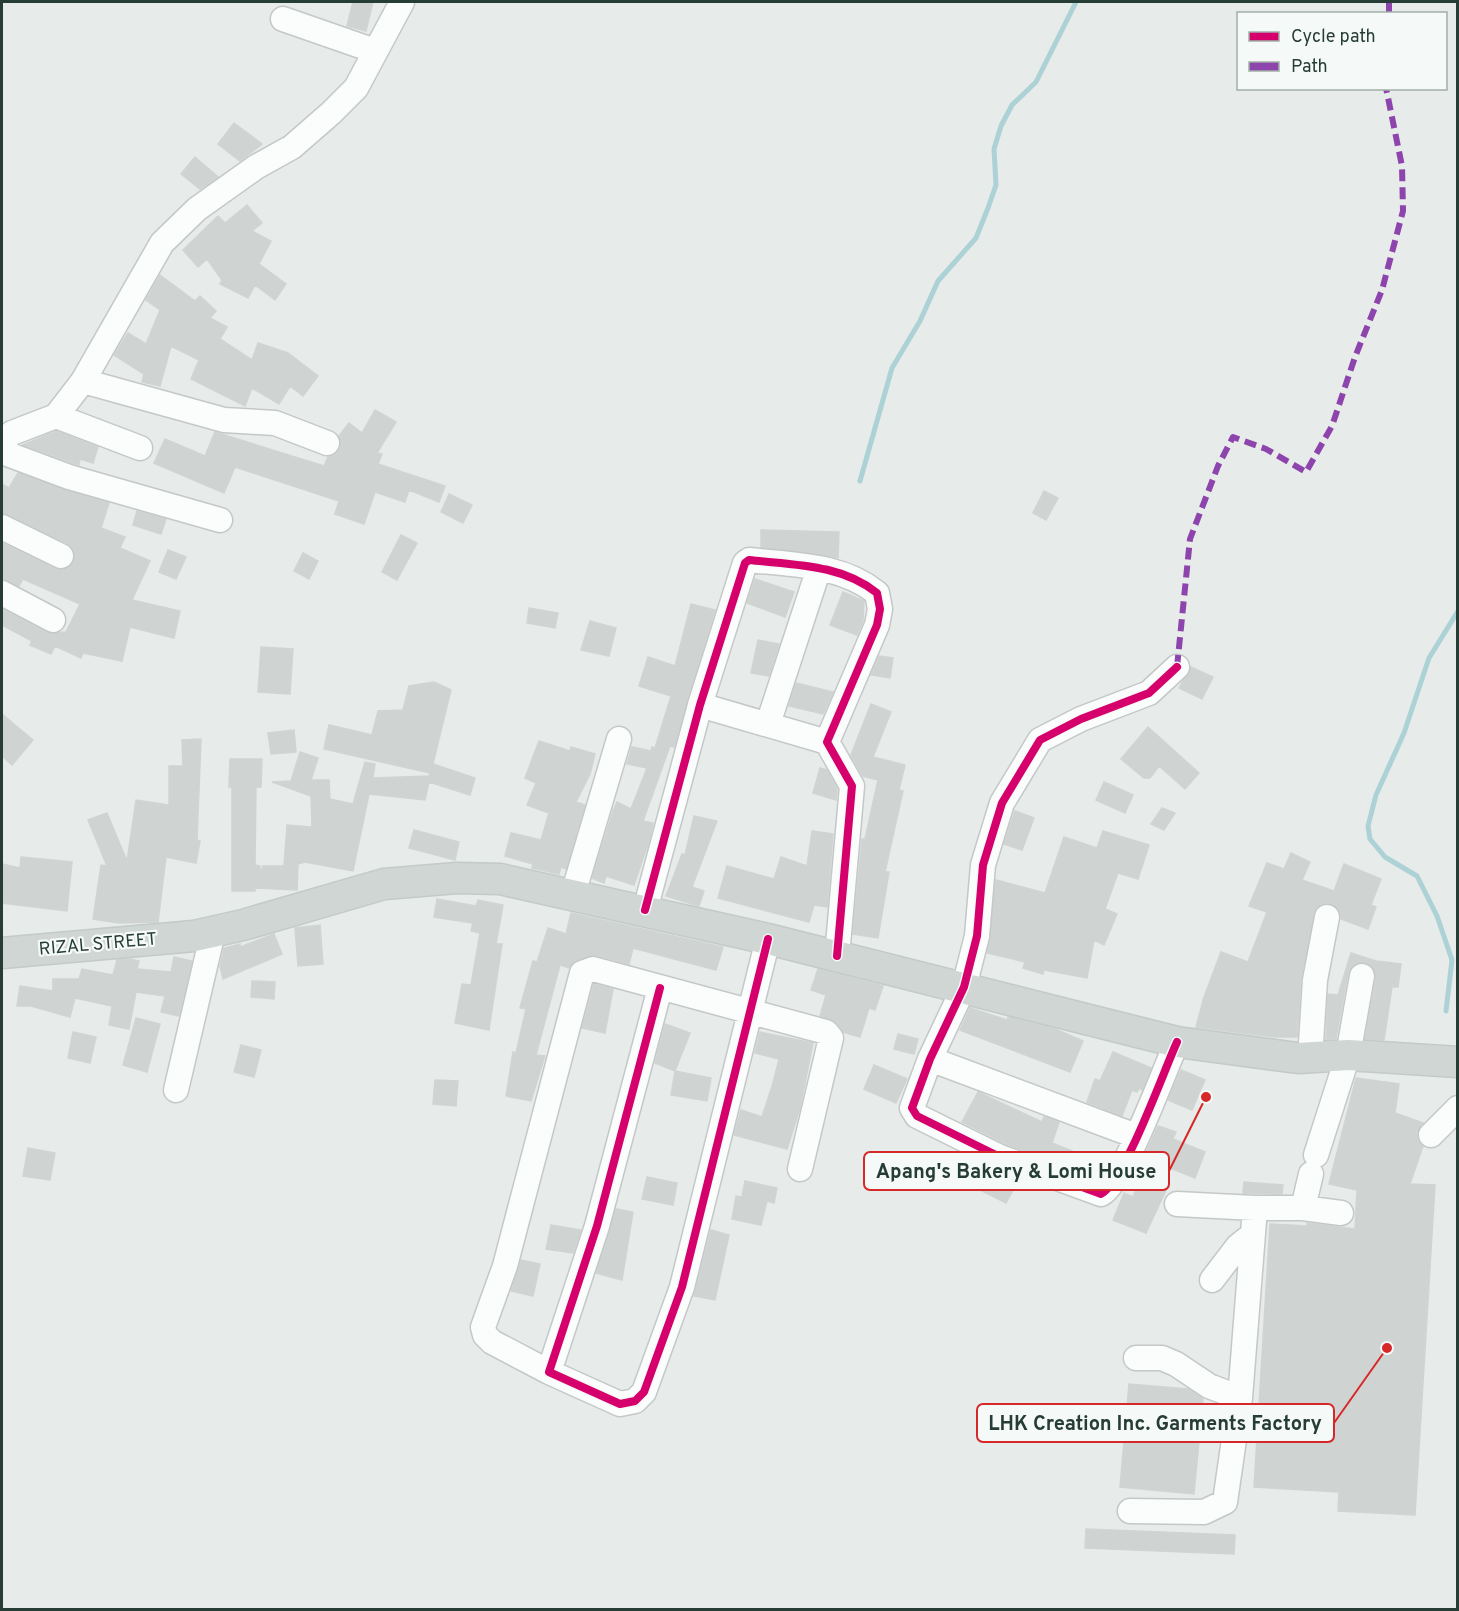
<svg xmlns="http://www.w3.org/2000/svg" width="1459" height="1611" font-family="Overpass,sans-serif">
<rect width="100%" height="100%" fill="#e7ebe9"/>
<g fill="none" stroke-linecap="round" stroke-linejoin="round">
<path stroke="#acd2d5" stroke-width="5" d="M860,481L892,368L920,321L938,281L976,238L988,208L996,185L994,149L1001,126L1012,105L1036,82L1076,2
M1446,1011L1452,960L1437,916L1417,876L1385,857L1370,839L1368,826L1376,795L1404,733L1429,658L1458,611"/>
</g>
<path fill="#cfd4d2" stroke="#d0d4d2" stroke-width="1.5" d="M353,2H373L366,31L347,26Z
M234,123L262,144L240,161L218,144Z
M195,157L218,177L200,189L181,174Z
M247,205L262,223L252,231L271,241L259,264L286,284L275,300L255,285L248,298L220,284L222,280L207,259L198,267L183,250L218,216L225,223Z
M160,275L195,301L200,296L216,311L210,318L227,327L220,339L252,360L258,343L288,353L318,376L303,396L290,386L279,404L252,388L245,406L191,379L199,360L171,346L160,386L142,382L144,374L114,355L128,333L146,344L160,310L146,300Z
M375,410L396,422L377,453L382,454L378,464L445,486L439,502L409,490L405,502L375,492L364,524L335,514L339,501L235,467L224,493L154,463L165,439L205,456L215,432L324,466L328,457L335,454L340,449L339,436L349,423L362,433Z
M56,431L98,447L93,463L80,459L79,465L23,445Z
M18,473L109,503L101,528L125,537L120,548L150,561L132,600L180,611L174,638L130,627L122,661L83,653L81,658L55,646L51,654L30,645L32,641L2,625V609L47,633L66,632L80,604L23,579L19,586L2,579V543L61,570L69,567L75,556L67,543L2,513V484L9,488Z
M1044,491L1058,498L1046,520L1033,513Z
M449,494L472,505L463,523L441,512Z
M137,511L166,519L161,534L133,525Z
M761,530L839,532L838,558L761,547Z
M401,535L417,543L397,580L382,572Z
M168,550L186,557L176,579L159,572Z
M303,553L318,561L309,579L294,571Z
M755,579L794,592L785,617L747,603Z
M843,592L864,601L863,621L857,635L830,625Z
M691,604L715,610L674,747L670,746L643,821L653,823L649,841L634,885L606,876L604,883L592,878L613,811L617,802L631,809L647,768L627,764L632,747L651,751L652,747L655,748L671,696L639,686L648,657L675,666Z
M529,608L558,613L555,628L527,623Z
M590,621L616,628L609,656L581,650Z
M758,640L779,644L769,676L751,673Z
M261,647L293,649L290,694L258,692Z
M879,656L893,658L890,678L871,675Z
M1191,667L1213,677L1202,699L1179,688Z
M434,682L451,690L433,764L475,778L470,795L429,782L425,800L369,794L353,871L305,862L298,864L297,890L255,888V891H232V787H229L230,759H262L261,787H256L255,865L260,866V874L263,866H284L287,825L312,827L311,796L272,782L291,781L300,752L318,758L311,780H329L330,799L353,804L365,762L375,764L373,778L429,776L430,773L324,749L329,725L372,735L378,711L403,710L409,686Z
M796,683L833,692L823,714L789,706Z
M871,704L891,712L873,757L905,765L899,790L903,791L885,872H889L878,938L853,934L862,839H865L878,780L863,776L851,755Z
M2,714L33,740L12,765L2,756Z
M1148,727L1199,773L1185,789L1159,766L1150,778H1144L1121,759Z
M294,730L296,752L271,754L268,733Z
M201,739L197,840L200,841L196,863L166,857L158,922L119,923L93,919L101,865L107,866L88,820L107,813L127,861L136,800L169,805V766H183L182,740Z
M539,741L570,751L571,747L595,754L590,774L576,802L585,805L566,869L561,867L559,874L532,868L533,864L505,856L511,833L541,840L549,813L527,805L536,783L525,778Z
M820,768L827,770L837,789L836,800L813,793Z
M1104,782L1133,795L1125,813L1096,800Z
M1162,808L1175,813L1164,830L1151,824Z
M1015,811L1034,818L1022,850L1004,844Z
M694,816L717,821L692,887L704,891L699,906L666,896L682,854L685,855Z
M414,830L459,842L455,860L409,848Z
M812,831L833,834L827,907L814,905L809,922L718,898L727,866L774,879L781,857L807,866Z
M1103,831L1149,845L1138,879L1118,873L1105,909L1117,914L1104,945L1094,940L1087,978L1044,970L1043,974L1023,968L1025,962L987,953L996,880L1045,893L1064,837L1097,848Z
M1291,853L1310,862L1302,880L1334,891L1344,864L1381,879L1371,905L1376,907L1368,929L1341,919L1340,912L1330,903H1323L1316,908L1301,977L1297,1037H1274L1196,1027L1204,997L1221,952L1248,962L1267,912L1249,906L1267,863L1284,869Z
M21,857L72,862L67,911L2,903V864L20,868Z
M437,899L476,906L478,900L503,905L496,944H502L489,1030L455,1023L462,984L471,985L480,933L471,931L473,923L434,917Z
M571,913L723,947L716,970L633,948L629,964L596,955L577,960L569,968L560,965L536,1055L545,1056L531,1101L506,1096L513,1052L516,1053L526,1009L520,1008L533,961L537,962L548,928L566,934Z
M320,925L323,964L298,966L295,928Z
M274,934L282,954L223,979L220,966L224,948L240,944V947Z
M1351,953L1376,961L1401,964L1398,987H1392L1384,1040L1365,1039L1376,978L1372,966L1364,962L1352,966L1348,973L1336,1038L1326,1039L1328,994L1338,995Z
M174,957L192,961L179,1016L161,1012L165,996L136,992L129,1029L109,1025L112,1006L75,998L70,1017L31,1006H17L20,986L53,991V979H79L82,969L113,975L117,960L130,959L139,961L137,969L171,972Z
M818,969L883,986L875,1010L869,1008L860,1037L843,1032L836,1022L820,1016L826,995L811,990Z
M252,981L275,982L274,999L251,997Z
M594,984L613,989L605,1033L582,1028Z
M970,1008L1007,1020L1008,1017L1055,1029L1083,1041L1070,1072L960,1030Z
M136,1018L160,1024L147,1072L123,1065Z
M665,1024L690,1033L675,1071L655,1063Z
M73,1032L96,1037L90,1063L68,1058Z
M760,1032L813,1043L800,1108L787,1149L734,1135L741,1110L762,1117L773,1083L779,1059L755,1053Z
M898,1034L918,1039L914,1054L894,1049Z
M241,1045L261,1050L254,1077L234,1072Z
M1113,1052L1151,1068L1142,1090L1139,1088L1137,1092L1132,1090L1122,1116L1087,1102L1095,1079L1100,1081Z
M874,1065L907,1079L896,1103L864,1089Z
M1181,1070L1205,1080L1192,1110L1168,1100Z
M675,1071L711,1078L707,1101L671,1095Z
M1356,1078L1399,1084L1395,1113L1423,1123L1417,1132V1139L1423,1146L1410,1184L1435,1185L1415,1515L1338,1511L1339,1492L1254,1487L1270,1224L1307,1226V1223L1355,1229L1357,1190L1329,1184Z
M435,1080L458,1081L456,1106L433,1104Z
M978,1092L1042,1122L1044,1117L1059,1122L1052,1143L1072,1151L1066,1166L1006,1144L962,1122Z
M1158,1126L1176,1132L1173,1139L1205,1152L1195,1178L1168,1167L1171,1161L1146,1152Z
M28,1148L55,1153L50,1180L23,1176Z
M969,1158L1019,1179L1006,1203L958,1179Z
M647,1177L677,1183L673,1205L642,1199Z
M1141,1178L1167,1188L1146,1233L1113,1220L1124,1193L1133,1197Z
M745,1181L777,1188L774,1203L767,1201L761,1225L732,1219L736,1196L742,1197Z
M1244,1182L1283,1185L1282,1194L1243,1193Z
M616,1209L633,1212L622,1280L596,1273Z
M551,1225L581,1230L573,1253L546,1249Z
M711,1230L729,1235L715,1300L694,1296Z
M521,1260L540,1264L533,1296L511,1291Z
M1129,1384L1188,1389L1203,1399L1194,1494L1120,1487Z
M1086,1529L1235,1535L1234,1554L1085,1548Z"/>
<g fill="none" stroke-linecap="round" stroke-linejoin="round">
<g stroke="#c4c8c6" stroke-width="27">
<path id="minor" d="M283,19L375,51
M83,381L224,420L275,423L327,443
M56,416L83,381L162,243L197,209L256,167L292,147L331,113L356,88L402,2
M2,442L12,433L56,416L140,448
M2,452L69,477L220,520
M2,527L61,556
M2,593L53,620
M700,705L827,742
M768,724L819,568
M573,894L619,739
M645,910L700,705L745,563L749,560C794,565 841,564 877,593L880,609L877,625L827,742L852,786L837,956
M660,988L597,1226L549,1372L620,1404L635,1401L644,1392L682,1287L768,939
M1177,1042C1164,1070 1124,1183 1101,1194L1000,1157L917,1116L912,1108L930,1059L964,987L977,936L983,865L1002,803L1040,740L1081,719L1149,693L1177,667
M930,1059L1136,1136
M1310,1059L1315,980L1327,917
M176,1090L213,932
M1431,1135L1458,1108
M1316,1155L1348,1055L1362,976
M1177,1204L1255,1208
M1303,1208L1311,1174
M1212,1280L1238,1246L1253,1234
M1136,1358H1162L1176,1364L1209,1386L1240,1398
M549,1372L492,1342L485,1335L483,1327L505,1266L582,973L593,969L826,1032L831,1038L800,1169
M1130,1511L1204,1512L1225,1502L1240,1398L1255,1208H1303L1341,1213"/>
</g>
<g stroke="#c3cac7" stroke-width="33">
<path id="major" d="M2,953L194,936L243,925L384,884L457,878L500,879L768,939L1177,1042L1298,1058L1348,1055L1458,1062"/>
</g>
<use href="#minor" stroke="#fbfcfc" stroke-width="24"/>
<use href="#major" stroke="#cfd6d4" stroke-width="30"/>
<path stroke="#8e44ad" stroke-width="6" stroke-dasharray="12 6" stroke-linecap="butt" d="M1389,14V2
M1177,667L1190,539L1218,466L1233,437L1266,449L1306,472L1332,426L1355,357L1382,290L1403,211L1402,166L1386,88"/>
<g stroke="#f5f9f7" stroke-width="11">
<path id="cycleway" d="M645,910L700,705L745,563L749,560C794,565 841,564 877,593L880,609L877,625L827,742L852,786L837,956
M660,988L597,1226L549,1372L620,1404L635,1401L644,1392L682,1287L768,939
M1177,1042C1164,1070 1124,1183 1101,1194L1000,1157L917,1116L912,1108L930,1059L964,987L977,936L983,865L1002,803L1040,740L1081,719L1149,693L1177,667"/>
</g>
<use href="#cycleway" stroke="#d6006c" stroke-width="8"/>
</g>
<g text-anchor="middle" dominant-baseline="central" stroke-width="4.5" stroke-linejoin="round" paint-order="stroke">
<g font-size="18" fill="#263d35" stroke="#f5f9f7">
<text transform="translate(98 945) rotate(-5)">RIZAL STREET</text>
</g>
</g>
<path fill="none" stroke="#d62828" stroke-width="2" d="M1206 1097L1169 1171M1387 1348L1334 1423"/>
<g fill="#d62828" stroke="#f5f9f7" stroke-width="2">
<circle cx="1206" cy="1097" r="6"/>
<circle cx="1387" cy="1348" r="6"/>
</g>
<g fill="#f5f9f7" stroke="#d62828" stroke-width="2">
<rect x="864" y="1152" width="305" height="38" rx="6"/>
<rect x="977" y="1404" width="357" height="38" rx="6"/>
</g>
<g font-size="20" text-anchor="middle" font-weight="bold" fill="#263d35">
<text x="1016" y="1178">Apang's Bakery &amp; Lomi House</text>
<text x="1155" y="1430">LHK Creation Inc. Garments Factory</text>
</g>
<rect width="1459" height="1611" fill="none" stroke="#263d35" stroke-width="6"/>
<rect x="1237" y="12" width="210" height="78" fill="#f5f9f7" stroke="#a2aea9" stroke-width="1.5"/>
<rect x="1249" y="32" width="30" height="9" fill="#d6006c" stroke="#a2aea9" stroke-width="1.5"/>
<text x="1291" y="42" font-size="18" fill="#263d35">Cycle path</text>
<rect x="1249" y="62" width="30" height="9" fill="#8e44ad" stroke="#a2aea9" stroke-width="1.5"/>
<text x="1291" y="72" font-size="18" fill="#263d35">Path</text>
</svg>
